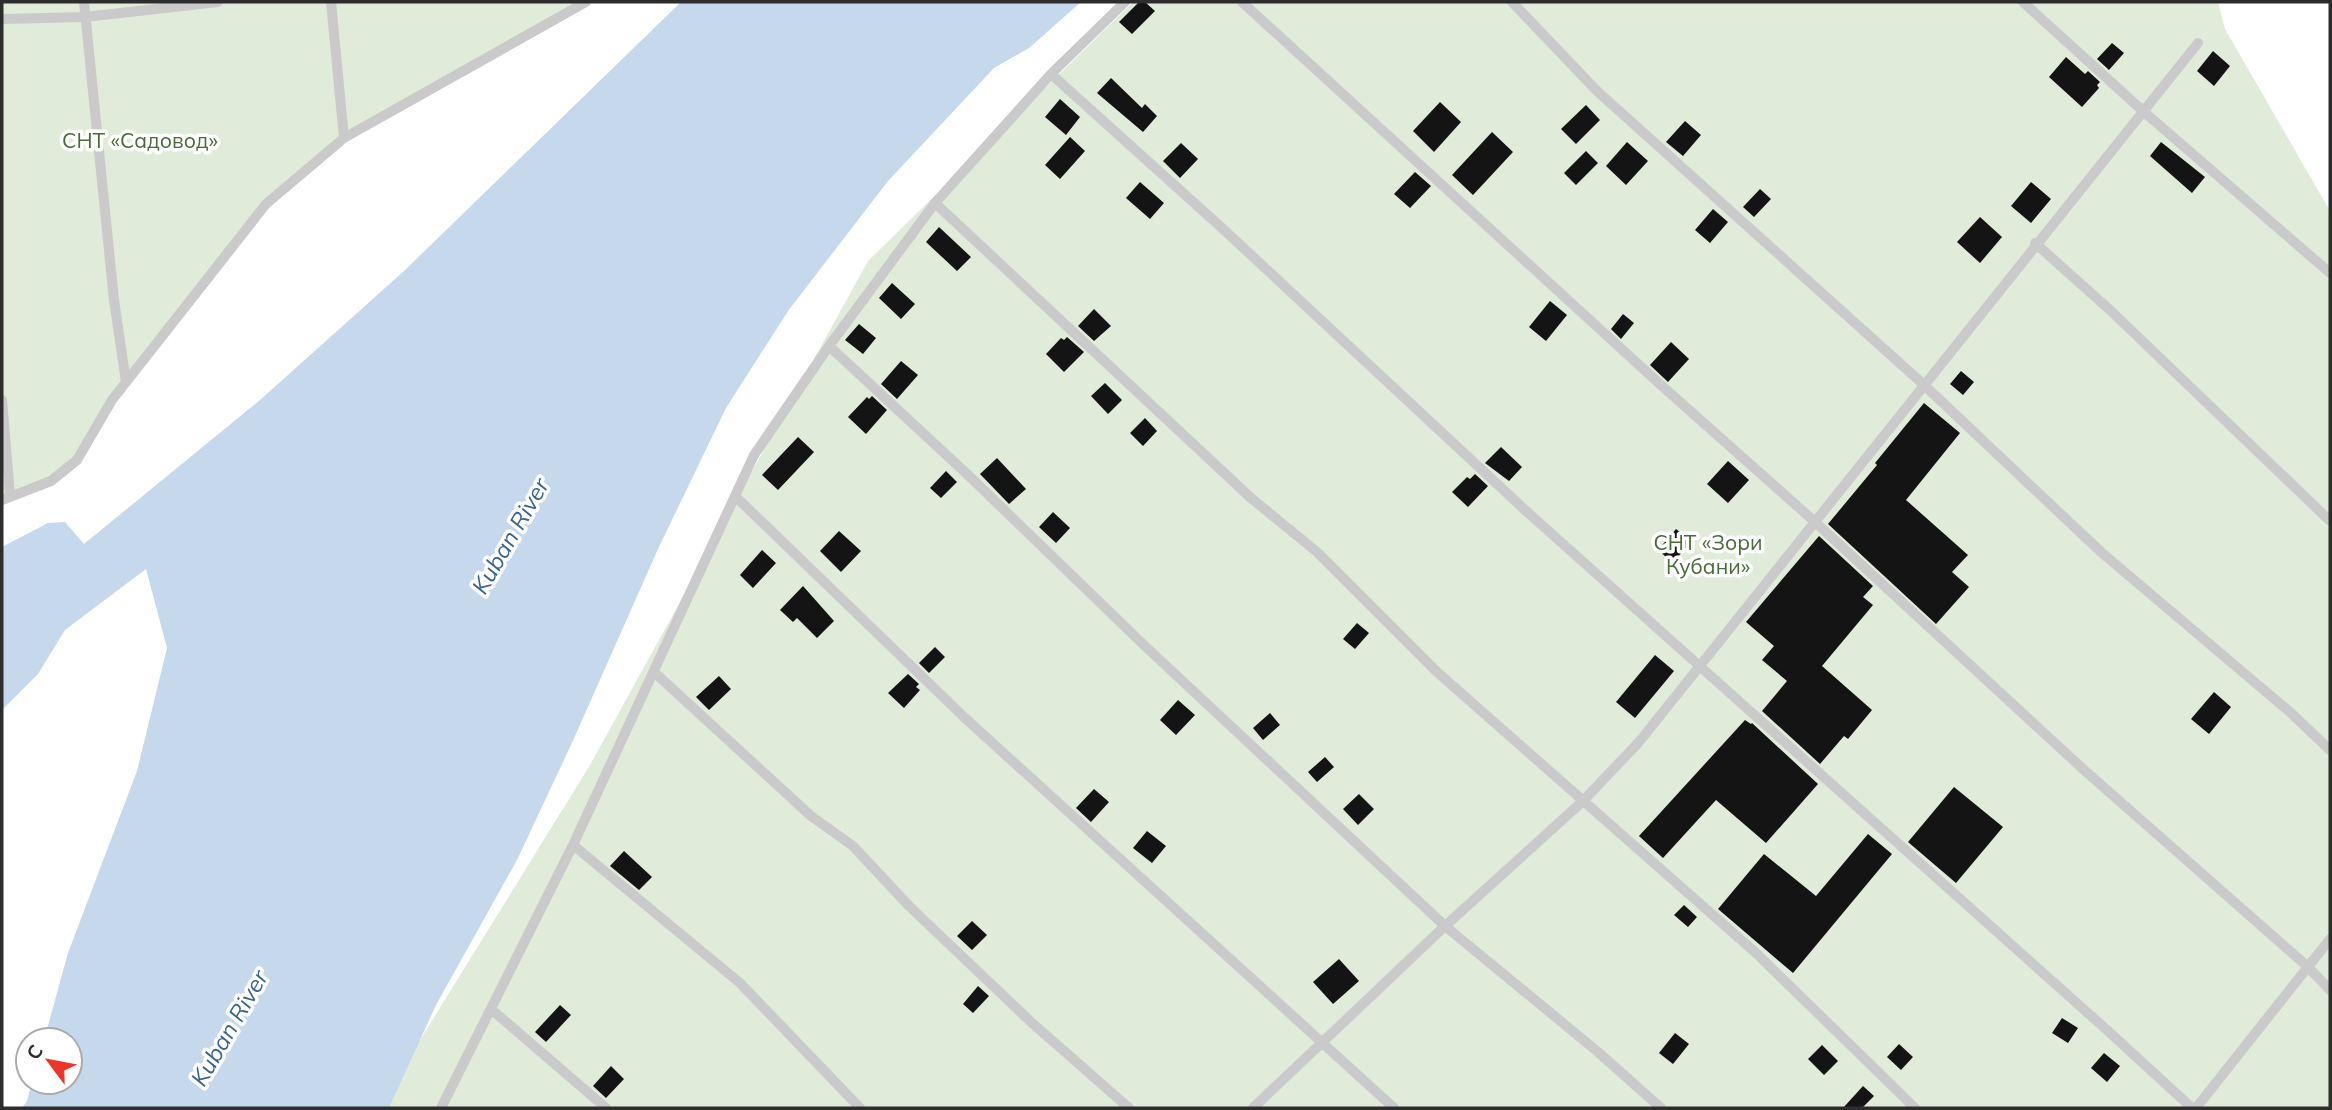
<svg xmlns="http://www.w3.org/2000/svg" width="2332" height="1110" font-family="Mulish,sans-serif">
<rect width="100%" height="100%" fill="#fff"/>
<path fill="#e1ebda" d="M2,2H586L344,138L266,204L126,382L77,460L51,481L2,500Z
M1133,2H2218L2225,29L2330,211V1108H378L590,765L868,261Z"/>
<path fill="#c5d8ec" d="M681,2H1081L1029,48L994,68L888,181L788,311L726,408L658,549L571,745L517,860L436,1005L389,1108H22L27,1101L32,1082H70V1040H44L68,953L137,771L167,648L146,569L65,630L38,674L2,710V547L48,523L65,522L84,544L260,400L404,271Z"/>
<path fill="#141414" d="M1139,2H1145L1155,11L1132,34L1119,22Z
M2112,43L2124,53L2109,70L2097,59Z
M2213,51L2230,66L2214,86L2197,71Z
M2066,57L2085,74L2088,71L2100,82L2097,85L2099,88L2082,107L2049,77Z
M1111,78L1142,108L1145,104L1157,116L1143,132L1097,93Z
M1060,99L1080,117L1066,135L1045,117Z
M1440,102L1461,122L1434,152L1413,131Z
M1586,105L1600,120L1576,144L1561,129Z
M1685,121L1701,135L1683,156L1666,142Z
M1492,132L1513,152L1473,195L1452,175Z
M1070,137L1085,151L1060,179L1045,165Z
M1627,142L1648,161L1626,185L1606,166Z
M2161,142L2205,177L2192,193L2150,156Z
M1181,143L1198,159L1180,178L1163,161Z
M1586,151L1598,163L1576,185L1564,173Z
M1415,172L1431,186L1410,208L1394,194Z
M1140,182L1164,203L1150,219L1126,198Z
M2031,182L2051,199L2031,223L2011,206Z
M1760,189L1771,199L1754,217L1743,207Z
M1713,209L1728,222L1710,243L1695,230Z
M1980,217L2002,237L1980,263L1957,242Z
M939,227L971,257L957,271L926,242Z
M892,283L915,304L901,319L879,298Z
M1550,301L1567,315L1546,341L1529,327Z
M1094,309L1111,326L1094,341L1078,326Z
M1623,314L1634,323L1621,339L1611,329Z
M859,324L876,338L863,354L845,340Z
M1067,337L1084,352L1064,372L1046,354L1061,338L1064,340Z
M1671,342L1689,359L1668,382L1650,365Z
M901,361L918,375L897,399L881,384Z
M1961,371L1974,382L1963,395L1950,384Z
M1105,383L1122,400L1108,414L1091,396Z
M872,396L887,410L866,434L848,417L867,397L869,399Z
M1924,403L1960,433L1906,500L1968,555L1952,572L1969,587L1936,624L1828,524L1877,465L1875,463Z
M1145,418L1157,431L1143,446L1130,433Z
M798,437L814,452L778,490L762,475Z
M1501,447L1522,467L1509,481L1485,463Z
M997,458L1026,489L1009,504L980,474Z
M1728,461L1749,480L1728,503L1707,484Z
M946,471L957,482L941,498L930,488Z
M1475,474L1488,486L1468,507L1452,492L1467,477L1470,479Z
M1053,512L1070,528L1056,543L1039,527Z
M1676,529L1691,541L1673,563L1658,550Z
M839,531L861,551L841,572L820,551Z
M1819,536L1873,586L1863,597L1873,605L1822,666L1872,710L1848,739L1844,736L1820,764L1762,711L1787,681L1762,660L1774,646L1746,622Z
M762,550L776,563L753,588L740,575Z
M803,586L834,621L817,638L797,618L793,622L780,610Z
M1357,623L1369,633L1355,649L1343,639Z
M935,647L945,657L929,673L919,663Z
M1655,655L1674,671L1635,718L1616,702Z
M908,674L919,684L916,687L920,690L904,708L888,693Z
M719,676L731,689L709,710L696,697Z
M2214,692L2231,707L2209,734L2191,719Z
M1178,700L1195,715L1176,735L1160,720Z
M1270,713L1280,725L1263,740L1253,728Z
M1745,720L1751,724L1752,723L1818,784L1766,843L1716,800L1663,858L1639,836Z
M1325,757L1334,767L1317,782L1308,772Z
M1954,787L2003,827L1956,883L1908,842Z
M1094,789L1109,802L1091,822L1076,808Z
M1359,794L1374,809L1358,825L1343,809Z
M1147,831L1166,846L1152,863L1133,848Z
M1868,834L1892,854L1793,973L1718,909L1764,854L1816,896Z
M624,851L652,877L639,890L610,866Z
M1684,905L1697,917L1688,927L1674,915Z
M972,921L987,935L972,950L957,936Z
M1339,959L1359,981L1333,1004L1313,982Z
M978,986L989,996L973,1013L963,1004Z
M560,1005L571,1015L546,1042L535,1032Z
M2062,1018L2078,1028L2068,1043L2052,1033Z
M1675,1033L1689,1044L1673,1064L1659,1053Z
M1899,1044L1913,1057L1901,1070L1887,1057Z
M1822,1045L1838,1061L1824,1075L1808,1059Z
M2104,1053L2120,1066L2107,1082L2091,1068Z
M611,1066L624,1079L606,1098L593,1086Z
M1863,1086L1874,1096L1862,1108H1843Z"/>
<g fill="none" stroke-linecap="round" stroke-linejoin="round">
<path stroke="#cacaca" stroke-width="10" d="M84,2L114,300L126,382
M331,2L344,138
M1242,2L1662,386L1814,521L2083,769L2308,967L2330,990
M1512,2L1597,91L1923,384L2101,552L2291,713L2330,750
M2023,2L2143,111L2330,273
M2,19L85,17L218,2
M1051,74L1222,228L1525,510L2108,1031L2192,1108
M935,203L1251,498L1317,552L1436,671L1756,953L1915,1108
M2035,243L2110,310L2330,521
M829,346L967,474L1146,647L1445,926L1598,1052L1661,1108
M2,400L10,495
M735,496L965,718L1394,1108
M2,500L51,481L77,460L112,400L266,204L344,138L586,2
M654,672L811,816L853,846L909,906L1031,1022L1129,1108
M573,845L740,983L860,1108
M491,1009L606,1108
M441,1108L573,845L754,455L829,346L935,203L1051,74L1125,2
M1253,1108L1445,926L1583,801L1639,742L2198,43
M2196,1108L2330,939"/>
</g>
<g text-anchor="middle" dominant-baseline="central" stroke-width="7" stroke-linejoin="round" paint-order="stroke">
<g font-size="21" fill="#496a39" stroke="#fff">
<text x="140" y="140">СНТ «Садовод»</text>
<text x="1708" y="542">СНТ «Зори<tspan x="1708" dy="24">Кубани»</tspan></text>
</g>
<g font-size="23" font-style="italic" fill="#396392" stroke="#fff">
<text transform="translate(510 536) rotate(-60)">Kuban River</text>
<text transform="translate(229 1028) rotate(-60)">Kuban River</text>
</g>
</g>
<rect width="2332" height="1110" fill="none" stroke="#2d2d2d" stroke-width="7"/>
<g transform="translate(49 1061) rotate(302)"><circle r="33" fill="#ffffff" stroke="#ababab" stroke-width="2"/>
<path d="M0-5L12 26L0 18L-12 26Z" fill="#eb3629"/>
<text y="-10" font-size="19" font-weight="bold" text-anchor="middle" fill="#2d2d2d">С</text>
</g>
</svg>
